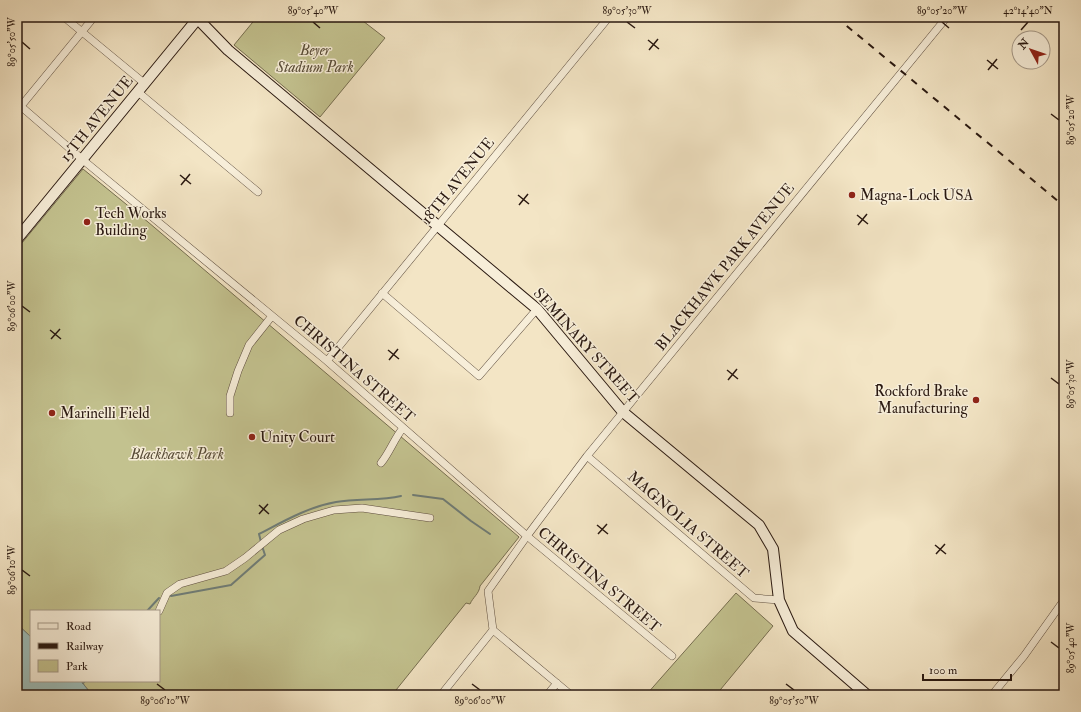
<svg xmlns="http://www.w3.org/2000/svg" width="1081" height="712" font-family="'IM FELL Double Pica',serif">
<rect width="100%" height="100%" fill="#f3e5c5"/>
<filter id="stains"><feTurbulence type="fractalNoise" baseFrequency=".005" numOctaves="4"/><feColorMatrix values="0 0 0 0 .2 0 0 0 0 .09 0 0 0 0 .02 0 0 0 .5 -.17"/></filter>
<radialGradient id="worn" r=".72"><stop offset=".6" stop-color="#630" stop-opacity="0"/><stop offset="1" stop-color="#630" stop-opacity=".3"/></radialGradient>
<path fill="#c3c28f" stroke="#766e50" d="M257,17H355L363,21L385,38L320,117L234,45Z
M83,169L148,222L519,537L480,586C479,594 473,597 470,604L466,603L392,695H92L81,681H159V611H31V637L17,624V249Z
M736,593L773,626L716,695H646Z"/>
<path fill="#9dbeba" stroke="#6f7c76" d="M17,624L31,637V681H81L92,695H17Z"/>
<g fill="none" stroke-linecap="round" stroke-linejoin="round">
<path stroke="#6f7c76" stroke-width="2" d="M413,495L443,499L471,521L490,534
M261,542L259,534C284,521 308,507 336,502C358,498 380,501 401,496
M171,596L231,585L265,555L262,546
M147,611L159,598
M83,683L85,681"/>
<g stroke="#5c4c3e" stroke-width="8">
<path id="street" d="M64,17L144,83
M138,92L258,192
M17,103L83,160L327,361L527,536L672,656
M17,111L94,17
M382,293L479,376L537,309
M327,361L609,17
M230,413V396L238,371L249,345L272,316
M587,456L754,598L779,600
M381,463C390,452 394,439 403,428
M159,611L167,593L180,584L226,571L245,558L279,530L303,519L334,510L362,508L430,518
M493,630L571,695
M441,695L493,630L488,591L527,536L587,456L947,17
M547,695L557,683
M992,695L1024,656L1064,600"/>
</g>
<g stroke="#2a1911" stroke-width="12">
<path id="secondary" d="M196,17L228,50L537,309L623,412L759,525L773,549L779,600L793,631L867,695
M17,239L199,17"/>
</g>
<use href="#street" stroke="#f7eed9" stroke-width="7"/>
<use href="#secondary" stroke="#f7eed9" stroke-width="10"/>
<path stroke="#2a1911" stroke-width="2" stroke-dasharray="7 7" stroke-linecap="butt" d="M836,17L1064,206"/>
</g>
<path fill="none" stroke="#2a1911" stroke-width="1.5" d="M313,22L320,28M627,22L635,28M942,22L949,28M1021,30L1028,22M648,40L659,49M22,42L30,49M649,50L658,39M987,60L998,69M988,70L997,59M1051,114L1059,120M180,175L191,184M181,185L190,174M518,195L529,204M519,205L528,194M857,215L868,224M858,225L867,214M22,306L30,312M50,330L61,339M51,339L60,329M388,350L399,359M389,360L398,349M727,370L738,379M1051,378L1059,384M728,380L737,369M259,505L269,514M259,514L268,504M597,525L608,534M598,534L607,524M935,545L946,554M936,554L945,544M22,570L30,576M1051,642L1059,648M157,684L165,690M472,684L480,690M786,684L794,690"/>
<g fill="#8f2418" stroke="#f7eed9" stroke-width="1.5">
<circle cx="852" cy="195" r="4"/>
<circle cx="87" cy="222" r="4"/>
<circle cx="976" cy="400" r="4"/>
<circle cx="52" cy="413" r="4"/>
<circle cx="252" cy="437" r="4"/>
</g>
<g text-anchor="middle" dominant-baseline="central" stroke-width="3" stroke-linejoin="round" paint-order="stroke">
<g font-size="15" font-style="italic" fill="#584c37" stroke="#f7eed9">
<text x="315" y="50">Beyer<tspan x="315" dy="17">Stadium Park</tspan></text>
<text x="177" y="454">Blackhawk Park</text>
</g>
<g font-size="15" fill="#2a1911" stroke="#f7eed9">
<text transform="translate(97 119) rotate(-51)">15TH AVENUE</text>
<text transform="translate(458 181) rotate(-51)">18TH AVENUE</text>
<text transform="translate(725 267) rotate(-51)">BLACKHAWK PARK AVENUE</text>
<text transform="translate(586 346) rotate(48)">SEMINARY STREET</text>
<text transform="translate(354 369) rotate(41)">CHRISTINA STREET</text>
<text transform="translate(688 525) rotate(41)">MAGNOLIA STREET</text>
<text transform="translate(599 580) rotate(40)">CHRISTINA STREET</text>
</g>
<g font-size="15" fill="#2a1911" stroke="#f7eed9" text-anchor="start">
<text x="860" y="195">Magna-Lock USA</text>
<text x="95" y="213">Tech Works<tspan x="95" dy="17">Building</tspan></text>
<text x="968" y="391" text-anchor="end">Rockford Brake<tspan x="968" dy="17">Manufacturing</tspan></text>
<text x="60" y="413">Marinelli Field</text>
<text x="260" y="437">Unity Court</text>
</g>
</g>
<rect width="1081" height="712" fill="none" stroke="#f3e5c5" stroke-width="44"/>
<rect x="30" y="610" width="130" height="72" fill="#f7eed9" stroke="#a59989"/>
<rect x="38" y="623" width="20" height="6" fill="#f7eed9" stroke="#a59989"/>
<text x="66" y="630" font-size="12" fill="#2a1911">Road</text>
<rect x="38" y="643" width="20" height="6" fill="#2a1911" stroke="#a59989"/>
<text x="66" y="650" font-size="12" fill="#2a1911">Railway</text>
<rect x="38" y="660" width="20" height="12" fill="#c3c28f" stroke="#a59989"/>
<text x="66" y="670" font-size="12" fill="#2a1911">Park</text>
<g transform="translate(1031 50) rotate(310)"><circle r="19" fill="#f7eed9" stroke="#a59989"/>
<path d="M0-3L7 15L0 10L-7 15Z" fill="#8f2418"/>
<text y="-6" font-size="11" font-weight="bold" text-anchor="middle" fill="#2a1911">N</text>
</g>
<path d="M923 674v6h88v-6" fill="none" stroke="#2a1911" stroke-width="2"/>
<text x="929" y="674" font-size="12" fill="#2a1911" stroke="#f7eed9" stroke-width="3" paint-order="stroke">100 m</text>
<rect x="22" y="22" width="1037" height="668" fill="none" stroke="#2a1911" stroke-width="1.5"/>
<g font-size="10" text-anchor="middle" fill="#2a1911">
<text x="313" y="14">89°05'40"W</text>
<text x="627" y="14">89°05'30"W</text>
<text x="942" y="14">89°05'20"W</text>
<text x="1028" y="14">42°14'40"N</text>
<text transform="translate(11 42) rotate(-90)" y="4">89°05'50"W</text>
<text transform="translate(1070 120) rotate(-90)" y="4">89°05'20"W</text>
<text transform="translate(11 306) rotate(-90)" y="4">89°06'00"W</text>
<text transform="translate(1070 384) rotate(-90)" y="4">89°05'30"W</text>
<text transform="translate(11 570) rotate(-90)" y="4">89°06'10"W</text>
<text transform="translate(1070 648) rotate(-90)" y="4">89°05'40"W</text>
<text x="165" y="704">89°06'10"W</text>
<text x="480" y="704">89°06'00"W</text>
<text x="794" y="704">89°05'50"W</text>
</g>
<rect width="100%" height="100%" filter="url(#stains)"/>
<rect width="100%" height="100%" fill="url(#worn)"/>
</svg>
